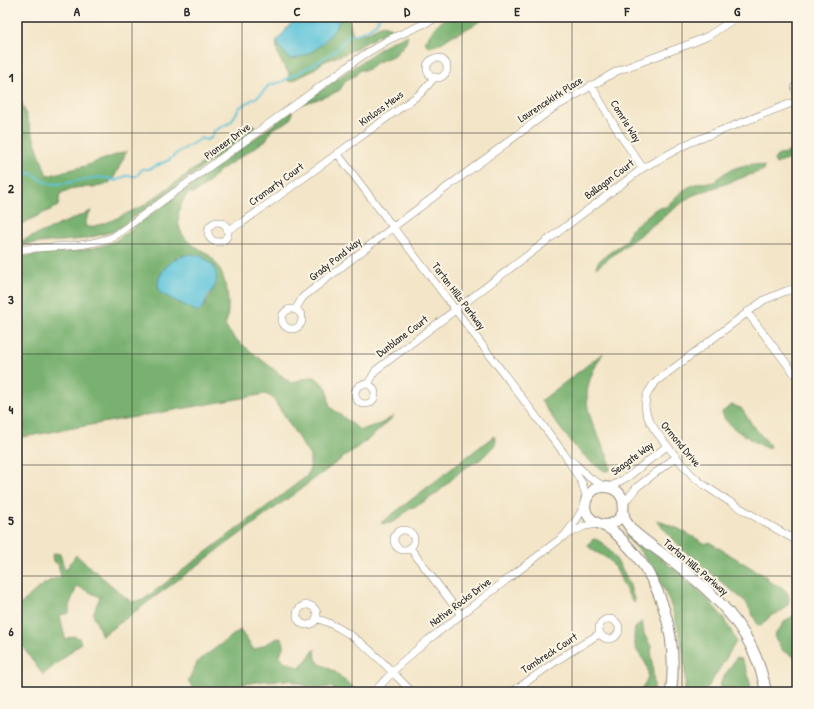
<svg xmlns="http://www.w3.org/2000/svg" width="814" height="709" font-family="'Patrick Hand',sans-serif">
<rect width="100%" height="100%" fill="#fcf5e5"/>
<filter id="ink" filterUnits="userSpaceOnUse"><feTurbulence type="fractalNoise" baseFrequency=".025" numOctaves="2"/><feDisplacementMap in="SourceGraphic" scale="8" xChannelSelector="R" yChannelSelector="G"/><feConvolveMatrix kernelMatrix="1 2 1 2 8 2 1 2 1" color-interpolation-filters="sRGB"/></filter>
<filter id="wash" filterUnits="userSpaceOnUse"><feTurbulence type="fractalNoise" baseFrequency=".012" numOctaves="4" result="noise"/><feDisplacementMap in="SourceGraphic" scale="16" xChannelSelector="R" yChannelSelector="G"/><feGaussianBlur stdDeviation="0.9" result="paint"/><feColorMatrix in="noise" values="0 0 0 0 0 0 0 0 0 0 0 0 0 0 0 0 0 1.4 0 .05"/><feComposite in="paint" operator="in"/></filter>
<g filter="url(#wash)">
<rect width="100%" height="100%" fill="#f3e5c8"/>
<path fill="#78b16f" stroke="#526e4d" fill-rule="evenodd" d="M341,17H348L353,35L362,32L365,34L382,25L392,28L349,52L323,62L312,71L292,81H288L289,73C281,62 275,54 277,41L279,47L290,59C311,58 334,36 341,17Z
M450,17H486C475,25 470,27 458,33C445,38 445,44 429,47L425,42C437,26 431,26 450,17Z
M408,35L406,43L395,55L375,63L367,70H360L355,76L346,80L340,90L328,96L302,104L381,48L394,40Z
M17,89L47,176L85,166L127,151C122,159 116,178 109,183C100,189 85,186 75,188C70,189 65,191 60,194L58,206L17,226Z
M292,111V116L289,121L272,129L266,140L219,171L205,186L193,194L189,192C178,205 173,224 186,239C193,247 204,250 211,257C227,274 232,305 225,326L234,338L291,383L309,377H315L327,388L330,407L360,430L380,424L394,416L375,434L102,636L93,614L100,597L77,586L69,606V613L60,615L65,639L74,636L79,638L81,643L43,675L17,639V608C30,596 43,580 61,577L58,564L53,561L52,555L55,553L60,554L65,571L76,555L131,602L143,600L307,476L310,467V456L272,397L265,394L17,438V258C46,251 90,254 115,241ZM180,255L207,260L214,266L216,274L214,288L203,309L161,274L167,266Z
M251,124L256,126L255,129L115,231L84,239L17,245V243L91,211L86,220L87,228L106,223L143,206L200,165L225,145L243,128Z
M797,149V156L776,164L774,160L777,156Z
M754,164L764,166V170L691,196L596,268L598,262L605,256L625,242L632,228L657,208L666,207C675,198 685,186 699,183C704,182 709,184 714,182C724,171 739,165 754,164Z
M603,353C583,386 582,403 599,438C604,450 610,457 610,470L605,471C577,456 559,426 541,401Z
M732,405L741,408L753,426L769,444L770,448H766C754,441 724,427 722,412Z
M494,436L496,441L494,446L481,459L463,469L436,494L417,506L409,508C402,516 394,526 381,523Z
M656,520L679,529L706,544L709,542L768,578V581C773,584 782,586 785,590C796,602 782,614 771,615L761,626L758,625L746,602L685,552Z
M628,533C661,560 722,600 736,642L705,692H685C688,636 666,574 626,536Z
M593,539C607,539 625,573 630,585C631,590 632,595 635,600L634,603C624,591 621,575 611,562C604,554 595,554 588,546V544Z
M797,614V658L783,651L774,636L786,620Z
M642,621L644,634L651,646L654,688L653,692H640C643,686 649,679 648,672C647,655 630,656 635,628Z
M240,630L254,650L278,638L282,639L284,643L280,656L284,661L300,668L315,649L316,659L320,664L334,671L356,690L355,692H343L330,687L315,689L290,680L263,681L237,685L223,692L195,691L188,681L198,661Z
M736,658L741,659C748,670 750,680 751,692H718L722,680Z"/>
<path fill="#5dc4db" stroke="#447883" d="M296,17H341C334,36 311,58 290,59L279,47L277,41Z
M191,254C205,255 220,267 216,283C215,288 210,292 208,296C205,302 204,308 198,312L160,293C152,274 173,256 191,254Z"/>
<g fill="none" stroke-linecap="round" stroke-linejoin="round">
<path stroke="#5dc4db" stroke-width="2" d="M17,178L31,173C37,176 41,181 48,183C70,188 96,170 116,181L126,176H137L142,169H149L169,160L177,153L202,138L206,140L211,138L214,131L231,122L240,107L260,95L269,85L281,82L313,65L337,49L349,35C359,35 377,28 379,17"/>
</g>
</g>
<g filter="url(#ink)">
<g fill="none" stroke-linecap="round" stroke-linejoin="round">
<g stroke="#8f887a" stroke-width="8">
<path id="street" d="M427 68a10 10 0 1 1 20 0a10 10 0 1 1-20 0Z
M797,83L795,88L797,94
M591,85L620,135L643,168
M337,153L563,452L582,483L587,499
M208 232a10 10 0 1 1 20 0a10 10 0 1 1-20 0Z
M227,230L243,222L421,93L435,77
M17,250C49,245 82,249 113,237L362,56L388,40L439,17
M797,288L786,291L764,300L658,380C631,404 652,427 669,448C679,460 688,473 700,482C730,504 765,522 797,541
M282 319a10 10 0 1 1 20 0a10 10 0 1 1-20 0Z
M295,310L303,297L392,228L552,109L617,71L692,43L708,36L737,17
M747,312L797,377
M368,384L376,370L643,168L689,143L797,101
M355 394a10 10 0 1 1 20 0a10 10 0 1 1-20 0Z
M572,461L590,478L605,487
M610,487L629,476L667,446
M624,503L637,487L676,457
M394 540a10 10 0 1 1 20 0a10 10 0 1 1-20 0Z
M565,535L575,522L585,505
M410,548L461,615
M297 615a10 10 0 1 1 20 0a10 10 0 1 1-20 0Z
M316,618C358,632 382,662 412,692
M599 629a10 10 0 1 1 20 0a10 10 0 1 1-20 0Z
M374,692L401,663L428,640L564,536L585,526L599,524
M512,692L559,659L599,634"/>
</g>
<g stroke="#8f887a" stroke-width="12">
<path id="secondary" d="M623,510L625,520L632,530C645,542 661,552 675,563C720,598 756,634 766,692
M604,525C630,524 630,488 605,487C591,486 581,502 587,514C591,522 597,522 604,526C611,529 618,535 623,541C663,580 678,638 671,692"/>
</g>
<use href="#street" stroke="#fff" stroke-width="7"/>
<use href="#secondary" stroke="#fff" stroke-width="10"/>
</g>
</g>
<path fill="none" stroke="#2b2b2b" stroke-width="1" stroke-opacity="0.55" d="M132,17V692M242,17V692M352,17V692M462,17V692M572,17V692M682,17V692M17,133H797M17,244H797M17,354H797M17,465H797M17,576H797"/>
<g text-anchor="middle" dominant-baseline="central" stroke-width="4" stroke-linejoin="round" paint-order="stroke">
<g font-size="11" fill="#2b2b2b" stroke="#fcf5e5">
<text transform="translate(550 99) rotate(-33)">Laurencekirk Place</text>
<text transform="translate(381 108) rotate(-36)">Kinloss Mews</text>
<text transform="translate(626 121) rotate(58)">Comrie Way</text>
<text transform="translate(227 141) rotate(-36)">Pioneer Drive</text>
<text transform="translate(609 179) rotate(-37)">Ballagan Court</text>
<text transform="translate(276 184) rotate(-36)">Cromarty Court</text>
<text transform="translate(335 259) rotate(-38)">Grady Pond Way</text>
<text transform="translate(459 296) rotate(53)">Tartan Hills Parkway</text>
<text transform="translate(402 336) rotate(-37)">Dunblane Court</text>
<text transform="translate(681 444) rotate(50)">Ormond Drive</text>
<text transform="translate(632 458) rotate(-36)">Seagate Way</text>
<text transform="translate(696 567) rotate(40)">Tartan Hills Parkway</text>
<text transform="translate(460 602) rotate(-37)">Native Rocks Drive</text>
<text transform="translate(549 653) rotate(-33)">Tombreck Court</text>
</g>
</g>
<rect width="814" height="709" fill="none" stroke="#fcf5e5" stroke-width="44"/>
<rect x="22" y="22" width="770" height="665" fill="none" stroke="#2b2b2b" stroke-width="1.5"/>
<g font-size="13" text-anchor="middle" font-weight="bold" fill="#2b2b2b">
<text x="77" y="16">A</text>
<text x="187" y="16">B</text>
<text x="297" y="16">C</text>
<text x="407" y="16">D</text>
<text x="517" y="16">E</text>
<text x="627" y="16">F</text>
<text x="737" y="16">G</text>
<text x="11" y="82">1</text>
<text x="11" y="193">2</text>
<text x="11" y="304">3</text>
<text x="11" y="414">4</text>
<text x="11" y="525">5</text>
<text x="11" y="636">6</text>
</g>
</svg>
